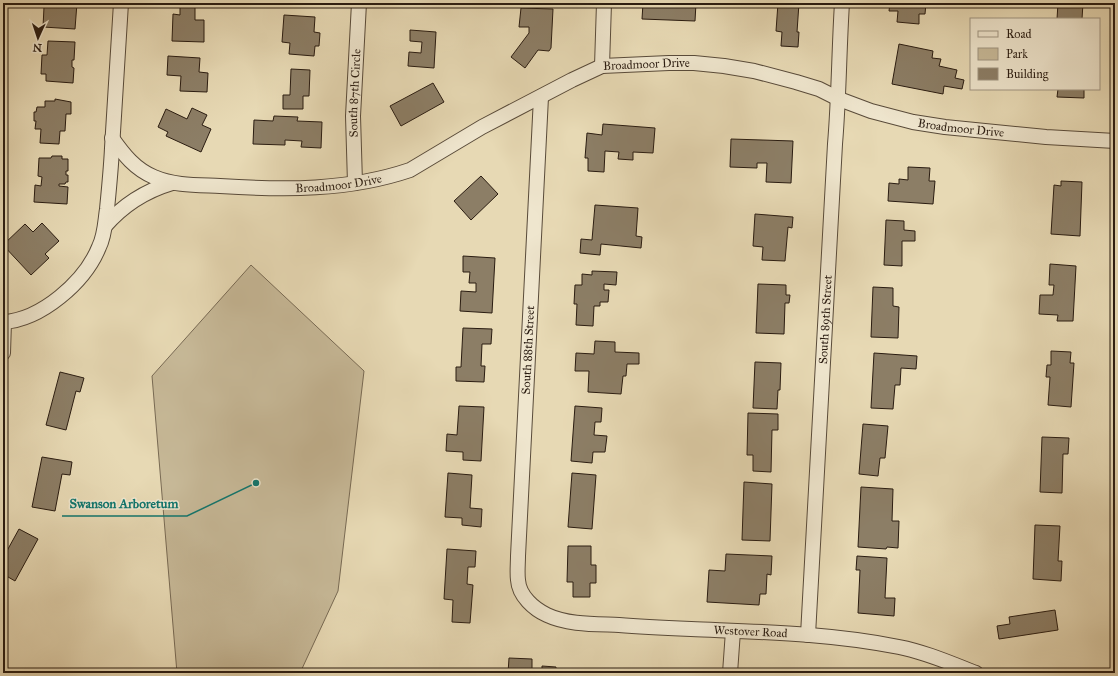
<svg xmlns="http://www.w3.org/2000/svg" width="1118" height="676" font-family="'IM FELL Great Primer',serif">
<rect width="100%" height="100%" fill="#e7d9b4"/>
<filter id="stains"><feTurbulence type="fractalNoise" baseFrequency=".005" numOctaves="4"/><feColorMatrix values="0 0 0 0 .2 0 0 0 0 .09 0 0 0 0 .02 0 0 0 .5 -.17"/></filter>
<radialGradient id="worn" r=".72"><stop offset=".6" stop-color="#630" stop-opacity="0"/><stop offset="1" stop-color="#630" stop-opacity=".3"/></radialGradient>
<path fill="#c7b998" stroke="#786a54" d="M251,265L364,371L338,591L300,673H177L152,376Z"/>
<path fill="#8c7e66" stroke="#2a1c11" d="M38,3H77L75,29L43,27L44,7L38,6Z
M180,3H195V20H204V42L172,41L173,14L180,15Z
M409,3H428V6L409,5Z
M643,3H696L695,21L642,19Z
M778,3H799L797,32H799L798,47L781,46L782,32L776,31Z
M890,3H926L925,14H919V24L897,22L898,11H889Z
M1058,3H1083L1082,19H1057Z
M521,8L553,9L551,48L549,51L538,50L525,68L511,57L529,33V27H519Z
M284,15L315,17L314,32L320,33L319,46H315L314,56L289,54L290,43L282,42Z
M410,30L436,32L434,68L408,66L409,52L421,53L422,42L410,41Z
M48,41L75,42L74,60H72V67L74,68L73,83L46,81V74H41L42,55H47Z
M899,44L933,51L932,58L941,59L939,66L957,70L955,78L964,80L962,89L944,86L943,94L892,84Z
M168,56L200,58L199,72L208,73L207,92L180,91L181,76L167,75Z
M291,69L310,70L309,96H303V109H283V95H290Z
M433,83L444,102L401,126L390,106Z
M1058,89H1084V98L1057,97Z
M55,99L71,102V114H66L65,131H60L59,144L40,143L41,129H35L36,121H34V112H36L37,107H45V101H55Z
M192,108L207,115L202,125L211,129L201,152L166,136L168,132L158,127L166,109L187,119Z
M274,116L298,117L297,121L322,122L321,148L301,147L302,141L285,140V145L253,144L254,120L273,121Z
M603,124L655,128L653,153L633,152V160L618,159L619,152L605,151L604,172L588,171V158H585L587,133L602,135Z
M731,139L793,141L791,183L766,182L767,163H757V168L730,167Z
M52,156H62V159H68V171H66V175H68V182H66L65,184H59V186L68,187L67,204L34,202L35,185L41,186L42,177L38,176L39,158H51Z
M908,167L930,168L929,181H935L933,204L888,201L889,183L899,184V179L908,180Z
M481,176L498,194L471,220L454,201Z
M1061,181L1082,182L1080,236L1051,234L1054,185L1061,186Z
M595,205L638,208L636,236L642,237L641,248L601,244L600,255L580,253L581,239L592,240Z
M755,214L793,217L792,228L788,227L785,261L762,260L763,247L753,246Z
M886,220L904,221V230L915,231V241H902V266L884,265Z
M42,223L59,241L45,254L49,258L31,275L3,245L25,224L33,232Z
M463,256L495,258L492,313L460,311L461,291L476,292V283H469L470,272H463Z
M1050,264L1076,266L1073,321H1057L1058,315L1039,314L1040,295H1053L1054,285H1049Z
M592,271L617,272L616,285L604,284V290H609L608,302H600V306H594L593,326L576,325L577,304H574L575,285H582V274L592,275Z
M758,284L786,285V295H790L789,303H785L784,334L756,333Z
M873,287L893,288V306L899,307L898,338L871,337Z
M463,328L492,329L491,344H482L481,366H485L484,382L456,381V367H461Z
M595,341L615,342V352L639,353V364H627L626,376H623L621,394L588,392L589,371H575L576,353L594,354Z
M1051,351L1071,352L1070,363H1074L1071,407L1048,405L1050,377H1046L1047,365H1051Z
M874,353L917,356L916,369L901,368L900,385H895L893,409L871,408Z
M755,362L781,363L780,390H778L777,409L753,408Z
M60,372L84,378L80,392L76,391L66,430L46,425Z
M459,406L484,407L481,461L463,460V452L446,451L447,434L457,435Z
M575,406L602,408L601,422H595L594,435L607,436L605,452H593L592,463L571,461Z
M748,413L778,414V430H772L771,472L753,471V455H747Z
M863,424L888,426L885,458H880L878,476L859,474Z
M1042,437L1069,438L1068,454H1063L1062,493L1040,492Z
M42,457L72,462L70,475L62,474L55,511L32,507Z
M448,473L472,475L470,508L482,509L481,527L462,525V518L445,517Z
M572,473L596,475L592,529L568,527Z
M744,482L772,484L770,541L742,540Z
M861,487L893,489L892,521H899L898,548L887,547L886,549L858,547Z
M1035,525L1060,526L1058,561H1062L1061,581L1033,579Z
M19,529L38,539L15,581L3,574V558Z
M568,546H591V565H596V583H590V597H573V582H567Z
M447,549L476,551L475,567H468L467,584L473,585L470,623L452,622L453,600L444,599Z
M726,554L772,556L771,575L767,574L766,594H760L759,605L707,602L709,570L725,571Z
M857,556L887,558L885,598H895L894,616L858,613L860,570H856Z
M1055,610L1058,630L999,639L997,626L1010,624L1009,617Z
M509,658L532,659V670H542V666L556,667V673H508Z
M582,669L635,671V673H582Z
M681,670L700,671V673H681Z"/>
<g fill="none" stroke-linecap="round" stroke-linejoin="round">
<g stroke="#594b3a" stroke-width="16">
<g id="street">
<path d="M602,66L604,3"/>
<path id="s1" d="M541,97L518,556C518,564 517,572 518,580C519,596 534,609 547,615C568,625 596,624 619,625C643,627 667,628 691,629C760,632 831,633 899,647C925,652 950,663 976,673"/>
<path id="s2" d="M112,138C124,155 135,169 154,177C175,186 198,185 220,186C284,190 348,191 410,170L482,127L572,80L602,66L669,63H694L724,66L754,71L796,82L819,89L839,99L871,111L913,122L945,127L1046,137L1115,141"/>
<path id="s3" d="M355,183L353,116L359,3"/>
<path d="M105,226C124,204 145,191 172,183"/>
<path d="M3,322C41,320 85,282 99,247C105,235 105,222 107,209C109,189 111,169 112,148C115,100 118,51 121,3"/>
<path d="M3,353L4,322"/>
<path id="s4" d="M808,635L835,144C839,97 839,50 842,3"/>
<path d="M730,673L733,631"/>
</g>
</g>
<use href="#street" stroke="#efe6ce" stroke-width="14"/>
</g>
<g text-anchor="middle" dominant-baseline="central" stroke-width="3" stroke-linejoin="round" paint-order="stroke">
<g font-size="12" fill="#2a1c11" stroke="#efe6ce">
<text stroke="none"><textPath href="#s2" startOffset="580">Broadmoor Drive</textPath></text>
<text stroke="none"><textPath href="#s3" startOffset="90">South 87th Circle</textPath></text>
<text stroke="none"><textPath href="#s2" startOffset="904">Broadmoor Drive</textPath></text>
<text stroke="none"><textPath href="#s2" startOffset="244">Broadmoor Drive</textPath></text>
<text stroke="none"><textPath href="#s4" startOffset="316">South 89th Street</textPath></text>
<text transform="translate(528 350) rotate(-87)">South 88th Street</text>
<text stroke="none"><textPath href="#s1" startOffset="736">Westover Road</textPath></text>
</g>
</g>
<path fill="none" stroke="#0f766e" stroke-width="1.5" d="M256 483L187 516H62"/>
<circle fill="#0f766e" stroke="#efe6ce" stroke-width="1.5" cx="256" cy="483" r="4"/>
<g font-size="13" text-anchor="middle" font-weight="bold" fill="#0f766e" stroke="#efe6ce" stroke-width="3" stroke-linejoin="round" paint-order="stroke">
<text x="124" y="508">Swanson Arboretum</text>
</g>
<rect width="1118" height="676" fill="none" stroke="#e7d9b4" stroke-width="16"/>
<rect x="4" y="4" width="1110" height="668" fill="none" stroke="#2a1c11" stroke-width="2"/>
<rect x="8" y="8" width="1102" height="660" fill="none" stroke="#2a1c11"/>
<rect x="970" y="18" width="130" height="72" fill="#efe6ce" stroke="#a09582"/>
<rect x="978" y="31" width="20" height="6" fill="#efe6ce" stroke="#a09582"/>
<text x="1006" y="38" font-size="12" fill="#2a1c11">Road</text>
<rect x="978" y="48" width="20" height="12" fill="#c7b998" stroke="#a09582"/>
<text x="1006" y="58" font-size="12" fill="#2a1c11">Park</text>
<rect x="978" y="68" width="20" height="12" fill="#8c7e66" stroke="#a09582"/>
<text x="1006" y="78" font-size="12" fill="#2a1c11">Building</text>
<g transform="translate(38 38) rotate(183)" stroke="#efe6ce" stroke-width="3" paint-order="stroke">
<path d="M0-3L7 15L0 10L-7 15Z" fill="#2a1c11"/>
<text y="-6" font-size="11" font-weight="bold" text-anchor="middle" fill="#2a1c11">N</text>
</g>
<rect width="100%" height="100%" filter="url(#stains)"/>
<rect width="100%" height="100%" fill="url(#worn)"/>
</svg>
